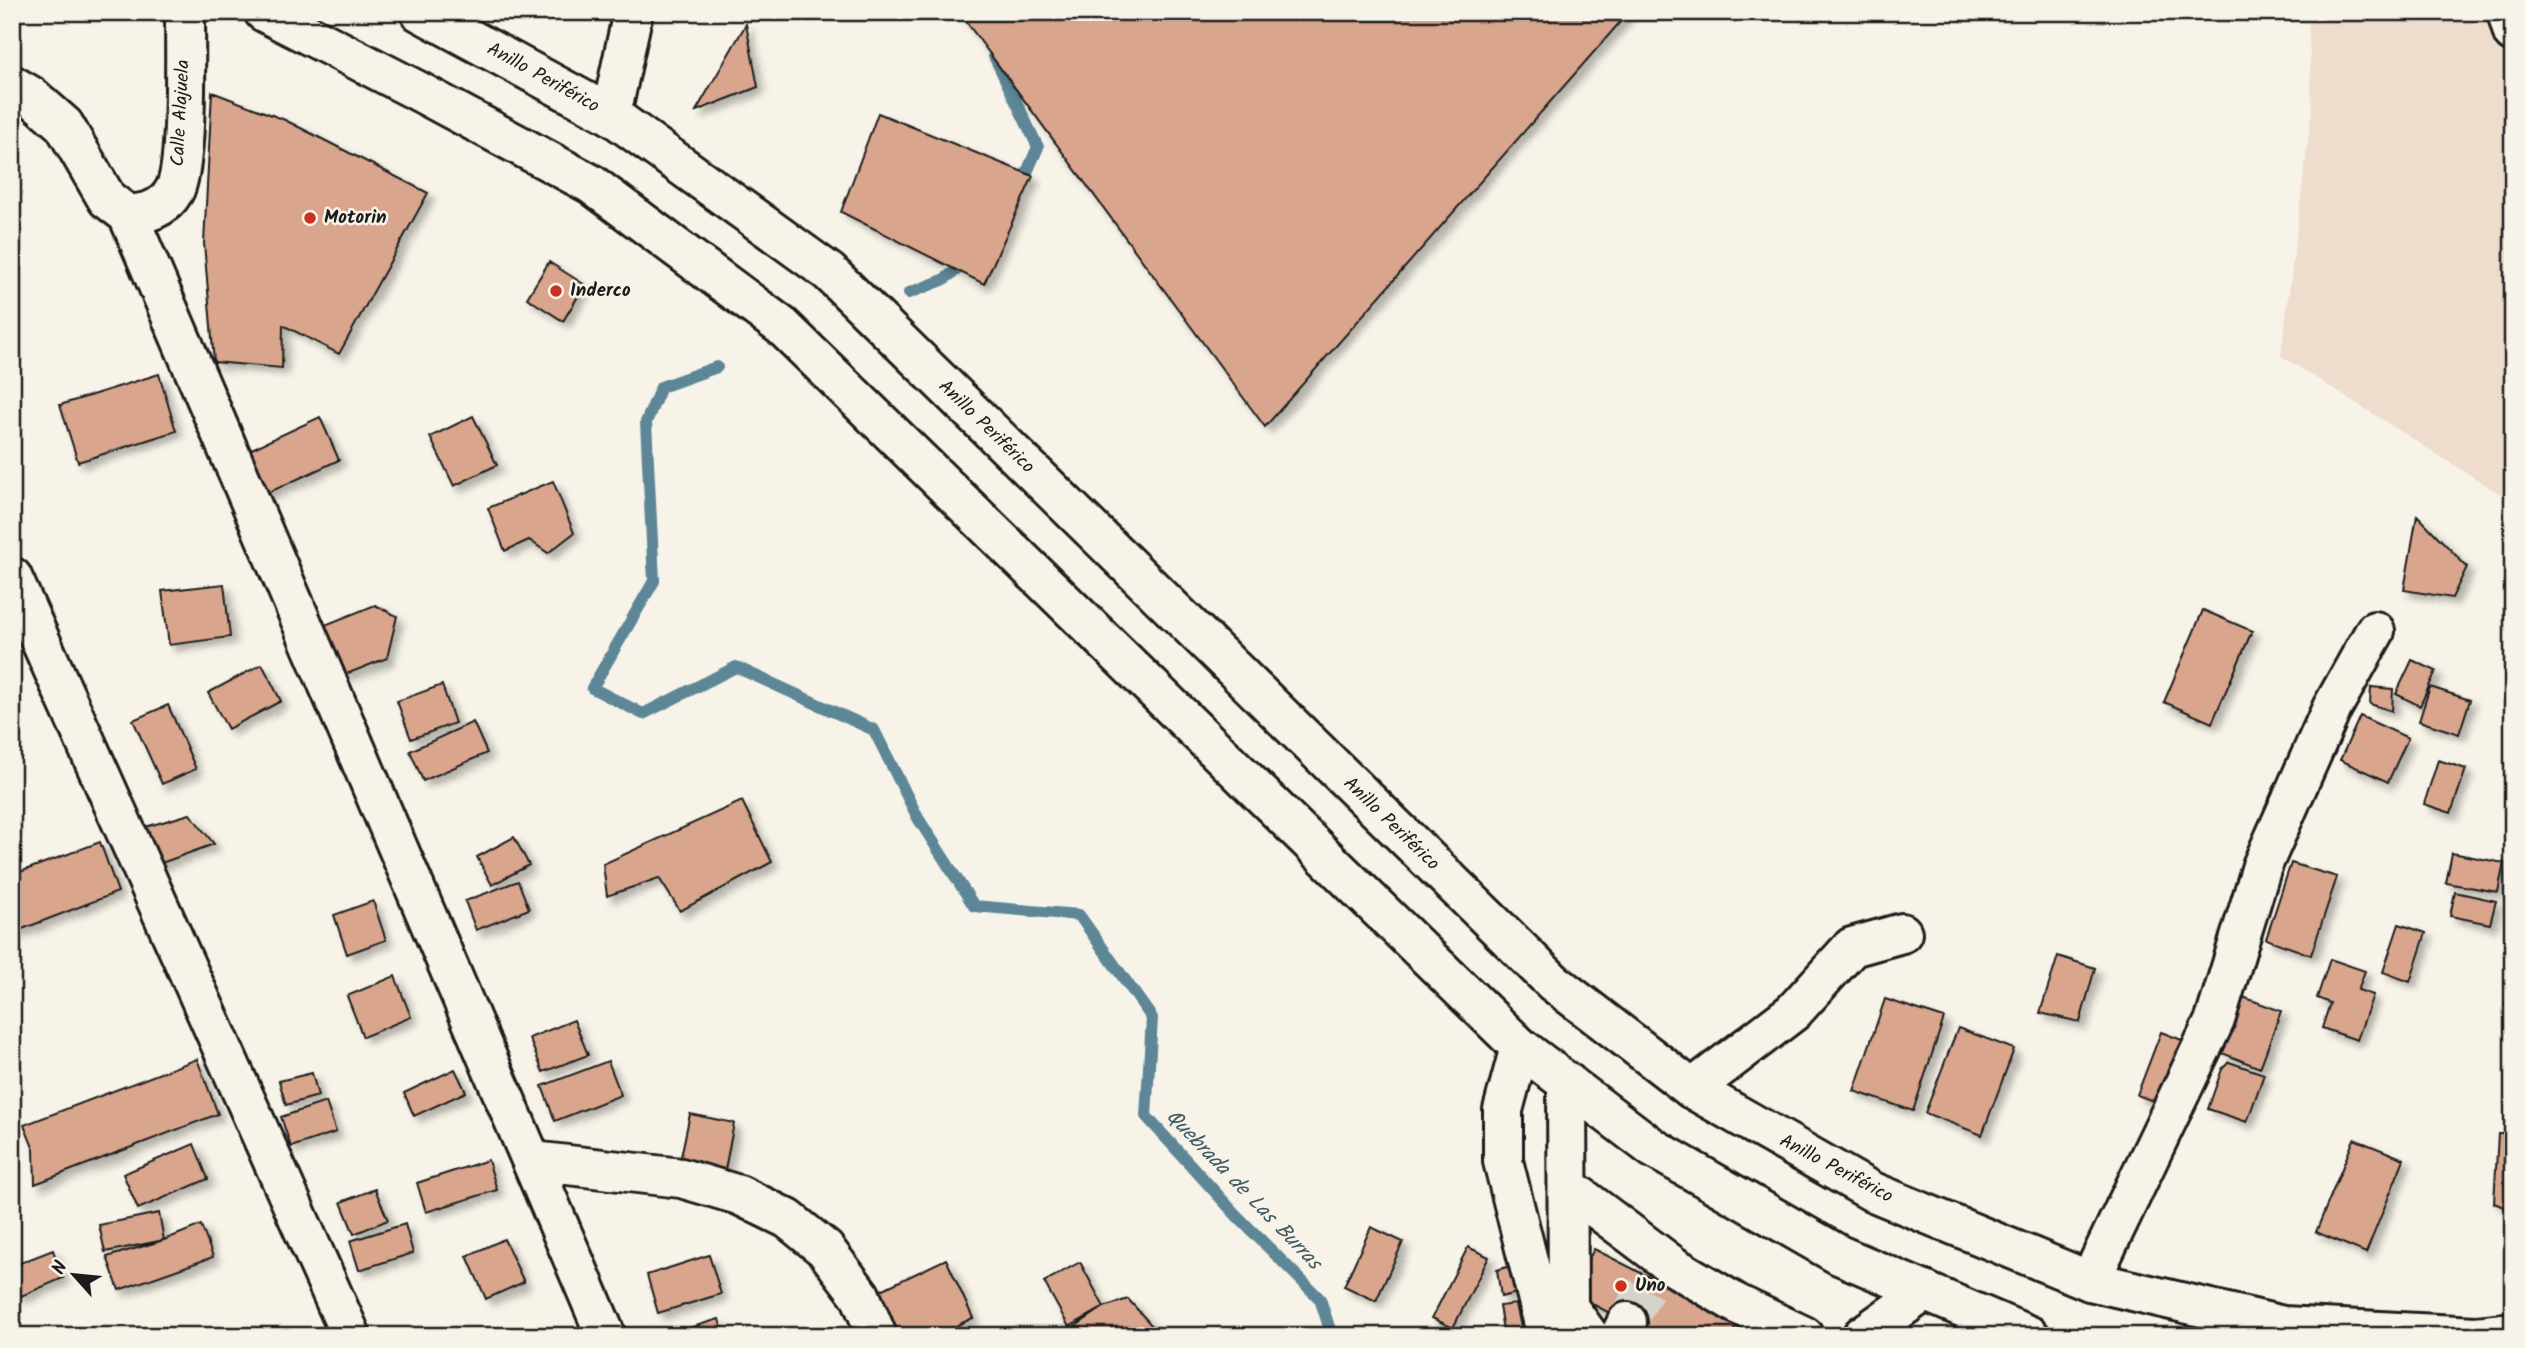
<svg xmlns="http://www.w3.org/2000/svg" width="2525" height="1348" font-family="Kalam,sans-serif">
<defs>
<filter id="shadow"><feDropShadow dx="6" dy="6" stdDeviation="3.5" flood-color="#0004"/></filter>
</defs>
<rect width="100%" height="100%" fill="#f7f3e8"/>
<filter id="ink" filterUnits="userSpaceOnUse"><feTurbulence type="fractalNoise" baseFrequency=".0143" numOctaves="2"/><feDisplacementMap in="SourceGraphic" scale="14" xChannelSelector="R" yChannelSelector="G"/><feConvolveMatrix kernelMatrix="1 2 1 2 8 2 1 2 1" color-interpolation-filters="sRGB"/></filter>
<g filter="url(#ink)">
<path fill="#eedccd" d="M2308,12H2513V502L2281,356L2312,109Z"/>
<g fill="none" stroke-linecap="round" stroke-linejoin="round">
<path stroke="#5d8697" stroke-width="12" d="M994,56L1038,147L1020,188
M909,293L943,280L969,261
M717,367L661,387L646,422L654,581L592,688L643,714L736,667L874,730L918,818L974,906L1079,915L1152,1018L1146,1116L1237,1216L1320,1299L1332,1336"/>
</g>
<path fill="#d9a68d" stroke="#1c1c1c" stroke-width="2" filter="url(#shadow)" d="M959,12H1629L1265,427Z
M746,24L758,87L696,111Z
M212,92L285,120L428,193L339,354L283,325L282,368L214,362L204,243Z
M878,113L1033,176L984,284L841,212Z
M549,262L585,285L563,321L527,298Z
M159,374L176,431L78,462L60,405Z
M473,416L497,465L454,486L430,437Z
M320,417L339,460L263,495L243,453Z
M553,481L574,533L548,553L529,540L505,551L488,508Z
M2417,515L2467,567L2452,598L2404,590Z
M224,584L230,637L169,645L162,591Z
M375,605L397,616L387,658L344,675L325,625Z
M2203,610L2252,631L2212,723L2164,702Z
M2412,660L2436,671L2420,706L2396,694Z
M262,664L281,701L228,729L208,693Z
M442,685L455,723L411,739L397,701Z
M2371,687L2393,689L2392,711L2370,704Z
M2430,687L2470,700L2459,734L2419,721Z
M168,705L196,769L162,784L133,720Z
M2360,716L2408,738L2388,782L2340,760Z
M473,722L487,753L423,781L410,751Z
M2438,760L2466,769L2451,813L2424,804Z
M742,801L772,862L680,911L659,878L607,896L603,864Z
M190,814L214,844L156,865L142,828Z
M514,837L529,865L492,885L477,857Z
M100,842L118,892L12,933V875Z
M2452,853L2504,863L2498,892L2446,883Z
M2291,863L2337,877L2311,955L2266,939Z
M518,881L529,909L476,930L465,901Z
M2455,892L2496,901L2490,924L2450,916Z
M373,901L386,940L347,954L334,915Z
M2399,924L2426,933L2410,982L2383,972Z
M2058,956L2095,968L2080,1022L2040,1013Z
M2330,959L2365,971L2358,990L2373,995L2357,1040L2322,1028L2330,1003L2317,998Z
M2513,967V1007L2505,1005Z
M395,976L411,1017L363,1037L347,996Z
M2243,997L2281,1011L2260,1068L2222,1053Z
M1885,999L1944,1018L1913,1111L1854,1091Z
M574,1020L588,1055L543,1072L529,1038Z
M1958,1028L2014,1049L1982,1135L1925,1113Z
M2161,1032L2195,1045L2171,1108L2137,1095Z
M197,1059L218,1114L35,1184L34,1150L24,1125Z
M608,1061L621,1095L555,1121L542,1086Z
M2229,1062L2264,1074L2247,1122L2208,1109L2222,1069Z
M455,1069L466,1092L414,1116L404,1093Z
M312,1073L318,1096L286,1105L279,1081Z
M326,1102L336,1132L291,1147L281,1117Z
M690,1114L734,1123L723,1180L678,1171Z
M2498,1134H2513V1211L2494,1203Z
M2354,1139L2404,1159L2366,1253L2316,1232Z
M194,1144L208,1179L138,1209L123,1174Z
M488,1160L497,1190L426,1212L417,1183Z
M375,1189L388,1220L354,1234L341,1202Z
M159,1213L164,1240L105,1252L99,1225Z
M405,1224L413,1253L359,1270L350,1241Z
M201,1225L213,1257L119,1290L107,1257L164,1240Z
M1371,1227L1403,1242L1376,1301L1344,1286Z
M504,1239L524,1282L486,1299L467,1256Z
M1468,1247L1489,1257L1453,1328L1432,1318Z
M1594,1249L1738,1322L1731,1336H1654L1571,1293Z
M53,1250L63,1278L19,1297L12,1281V1266Z
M709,1255L721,1294L658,1313L647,1275Z
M946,1259L973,1318L934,1336H897L877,1292Z
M1080,1262L1104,1307L1069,1327L1044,1282Z
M1510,1266L1517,1293L1501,1297L1497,1270Z
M1128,1299L1161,1336H1061L1104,1307Z
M1516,1304L1523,1336H1504L1499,1306Z
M719,1319L724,1336H662Z
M992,1328L995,1336H971Z"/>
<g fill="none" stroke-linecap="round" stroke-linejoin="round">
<path stroke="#d6d3c9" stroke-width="38" stroke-dasharray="38 19" stroke-linecap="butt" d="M1627,1322L1651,1279"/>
<g stroke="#1c1c1c" stroke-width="44">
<path id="minor" d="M2507,12L2513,33
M12,85L31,96L64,125L107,199L128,215C147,213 163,210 174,191C188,168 185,46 185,12
M611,115L633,12
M128,215L606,1336
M12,577L351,1336
M1520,1047L1503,1110V1161L1547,1336
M1567,1082L1568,1307L1589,1336
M1692,1089L1793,1012L1852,947L1902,933
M533,1161L681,1178L739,1195L788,1219L825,1249L860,1295L877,1336
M1568,1187L1673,1266L1737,1304L1804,1336
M2090,1281L2215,1020L2262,866L2332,708L2375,631
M1620,1336L1627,1322
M1862,1336L1925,1291"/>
</g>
<g stroke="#1c1c1c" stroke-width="44">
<path id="highway" d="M264,12L416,90L591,184L783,327L1520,1047L1653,1148L1839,1255L2030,1336
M420,12L611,115L829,272L1553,982L1692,1089L1871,1191L2090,1281L2283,1326L2476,1336L2513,1332"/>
</g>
<use href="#minor" stroke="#f7f3e8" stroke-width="38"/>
<use href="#highway" stroke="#f7f3e8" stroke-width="38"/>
</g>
</g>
<g fill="#c8321e" stroke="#f7f3e8" stroke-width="2.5">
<circle cx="310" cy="218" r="7"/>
<circle cx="556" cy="291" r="7"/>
<circle cx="1621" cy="1286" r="7"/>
</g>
<g text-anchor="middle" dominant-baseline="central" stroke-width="5" stroke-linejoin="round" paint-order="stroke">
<g font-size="19" fill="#1c1c1c" stroke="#f7f3e8">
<text transform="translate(543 78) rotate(29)">Anillo Periférico</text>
<text transform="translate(181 113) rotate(-87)">Calle Alajuela</text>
<text transform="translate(986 427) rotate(44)">Anillo Periférico</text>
<text transform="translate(1391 824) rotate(44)">Anillo Periférico</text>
<text transform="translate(1836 1169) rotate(28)">Anillo Periférico</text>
</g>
<g font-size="19" font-weight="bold" fill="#1c1c1c" stroke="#f7f3e8" text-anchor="start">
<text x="324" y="218">Motorin</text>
<text x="570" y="291">Inderco</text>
<text x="1635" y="1286">Uno</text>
</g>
<g font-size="21" font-style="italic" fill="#425a64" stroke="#f7f3e8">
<text transform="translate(1243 1190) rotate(46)">Quebrada de Las Burras</text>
</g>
</g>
<rect width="2525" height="1348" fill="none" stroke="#f7f3e8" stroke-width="42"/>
<rect x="21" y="21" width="2483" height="1306" fill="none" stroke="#1c1c1c" stroke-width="2.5" filter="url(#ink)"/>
<g transform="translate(74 1275) rotate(297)" stroke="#f7f3e8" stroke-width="5" paint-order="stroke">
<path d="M0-5L12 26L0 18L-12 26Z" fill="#1c1c1c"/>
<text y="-10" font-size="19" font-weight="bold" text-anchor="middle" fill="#1c1c1c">N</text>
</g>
</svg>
